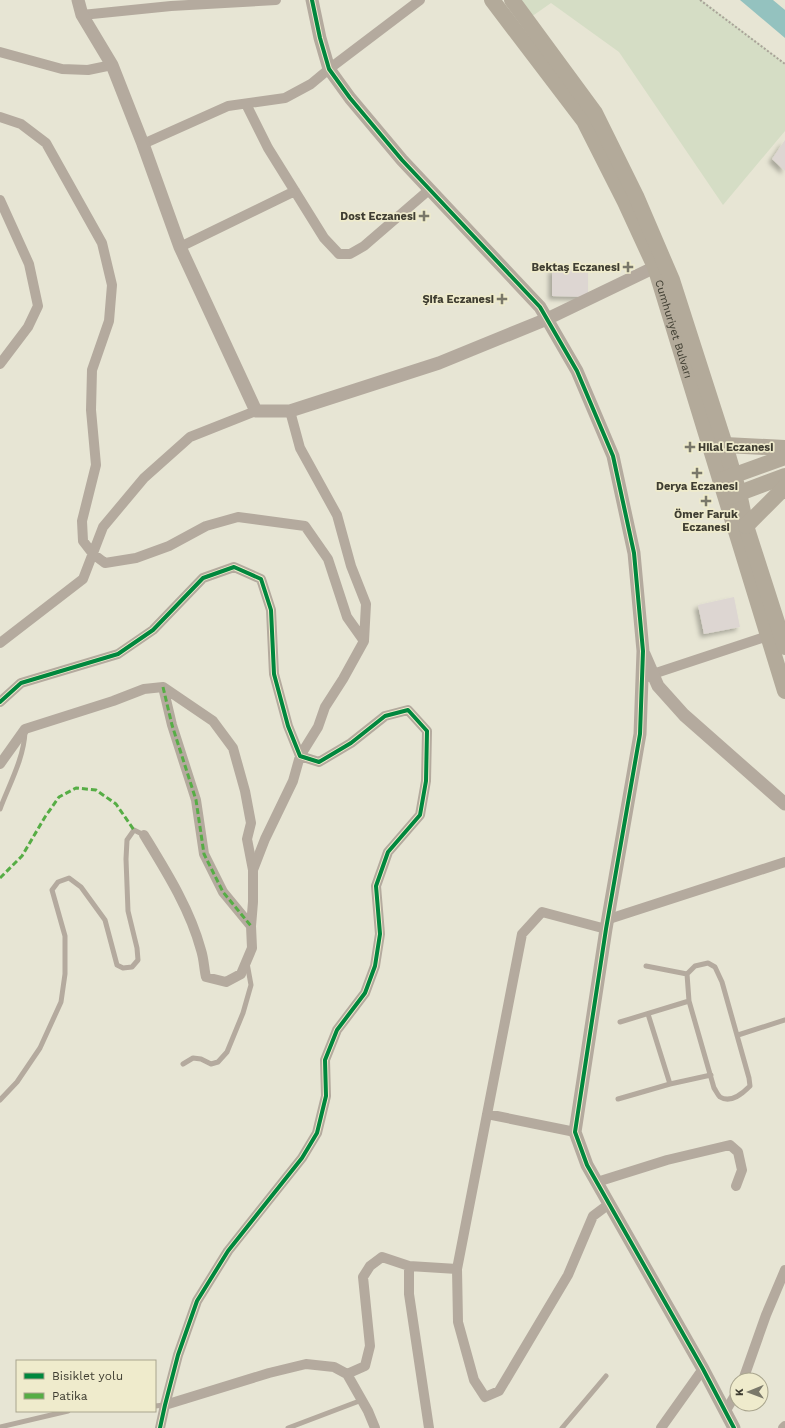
<svg xmlns="http://www.w3.org/2000/svg" width="785" height="1428" font-family="'Work Sans',sans-serif">
<defs>
<filter id="shadow"><feDropShadow dx="-3.5" dy="3.5" stdDeviation="2" flood-color="#0004"/></filter>
</defs>
<rect width="100%" height="100%" fill="#e7e5d4"/>
<path fill="#d5ddc5" d="M516,0H702L785,63V131L723,205L619,52L551,3L531,17Z"/>
<path fill="#94c2bf" d="M740,0H773L785,10V38Z"/>
<path fill="#ddd6d2" filter="url(#shadow)" d="M785,140V171L772,159Z
M552,269H588V297L552,296Z
M734,597L740,627L704,634L698,605Z"/>
<g fill="none" stroke-linecap="round" stroke-linejoin="round">
<path stroke="#a9a298" stroke-width="2" stroke-dasharray="2 2" stroke-linecap="butt" d="M700,0L785,64"/>
<path stroke="#b4aa9e" stroke-width="5" d="M0,809C9,785 24,758 25,732
M708,963L715,967L722,982L749,1078L750,1086C743,1093 731,1104 720,1097C718,1095 716,1091 714,1088L689,1001L687,974L695,966Z
M646,966L687,974
M648,1014L670,1084
M620,1022L689,1001
M738,1035L785,1020
M183,1064L193,1058L201,1059L211,1064L218,1062L227,1052L243,1013L251,985L247,963
M618,1099L670,1084L711,1075
M0,1100L17,1082L40,1048L61,1002L65,974V936L52,890L58,882L69,878L81,887L105,920L117,965L123,968L132,967L138,960L137,948L128,911L126,859L127,840L134,830L144,835
M155,1406L165,1405
M0,1427L68,1411
M288,1428L362,1400
M562,1428L606,1376"/>
<path stroke="#b4aa9e" stroke-width="10" d="M82,15L171,6L276,0
M0,52L62,69L88,70L112,65
M246,104L268,148L324,238L339,254H350L364,246L430,189
M0,117L21,124L46,143L102,243L112,285L109,321L92,370L91,410L96,465L82,521L83,541L93,554L105,563L136,558L169,546L206,526L238,517L305,526L328,559L347,617L364,641
M143,144L228,106L285,98L311,84L329,69L420,0
M0,200L29,264L38,306L28,327L0,364
M180,247L295,191
M0,643L83,579L103,527L144,478L190,437L256,411
M647,677L653,674L768,636
M163,687L172,725L196,800L204,854L223,892L251,926
M0,702L21,683L118,654L153,630L203,578L234,567L261,579L271,610L274,674L288,726L300,756L319,762L351,743L385,716L408,710L427,731L426,781L420,815L388,852L376,886L380,934L375,966L365,993L337,1030L325,1060L326,1096L317,1133L302,1158L228,1251L197,1301L178,1355L165,1405L160,1428
M0,764L25,729L113,701L144,689L163,687L213,721L233,748L245,791L251,823L247,839L253,870
M144,835C166,871 190,909 201,950C204,959 204,969 206,977L226,982L241,974L252,948L251,926L253,902V870L265,839L293,781L300,756L318,727L325,707L343,679L364,641L366,604L351,566L337,515L300,448L290,411
M609,919L785,862
M606,929L542,912L522,934L457,1269L458,1322L474,1380L485,1397L499,1391L568,1275L593,1216L609,1204
M487,1114L575,1132
M597,1182L667,1160L730,1145L738,1152L742,1170L736,1186
M409,1266V1294L429,1428
M347,1374L365,1366L370,1346L363,1277L370,1266L382,1257L409,1266L457,1269
M743,1380L766,1315L785,1270
M165,1405L269,1373L306,1364L334,1367L347,1374L368,1411L375,1428
M725,1412L737,1392
M661,1428L703,1369
M783,1428L785,1426"/>
<path stroke="#b4aa9e" stroke-width="13" d="M78,0L82,15L112,65L143,144L180,247L256,411H290L439,363L547,319L655,267
M312,0L320,38L329,69L350,98L402,160L540,307L577,371L613,456L634,553L643,651L640,734L606,929L575,1132L587,1165L703,1369L734,1428
M644,654L658,686L684,715L785,804"/>
<g stroke="#b3aa9a" stroke-width="16">
<path id="s1" d="M492,0L584,121L625,202L655,267L785,691"/>
<path d="M512,0L595,113L636,196L672,280L725,445L739,493L746,526L785,647"/>
<path d="M725,445L785,448"/>
<path d="M724,479L785,457"/>
<path d="M729,497L785,476"/>
<path d="M746,526L785,487"/>
</g>
<path stroke="#56ad45" stroke-width="3" stroke-dasharray="6 3" stroke-linecap="butt" d="M163,687L172,725L196,800L204,854L223,892L251,926
M0,878L22,856L45,817L59,797L76,788L96,790L116,804L134,830"/>
<g stroke="#efebcc" stroke-width="6">
<path id="cycleway" d="M312,0L320,38L329,69L350,98L402,160L540,307L577,371L613,456L634,553L643,651L640,734L606,929L575,1132L587,1165L703,1369L734,1428
M0,702L21,683L118,654L153,630L203,578L234,567L261,579L271,610L274,674L288,726L300,756L319,762L351,743L385,716L408,710L427,731L426,781L420,815L388,852L376,886L380,934L375,966L365,993L337,1030L325,1060L326,1096L317,1133L302,1158L228,1251L197,1301L178,1355L165,1405L160,1428"/>
</g>
<use href="#cycleway" stroke="#00873e" stroke-width="4"/>
</g>
<g fill="#7a786a" stroke="#efebcc" stroke-width="1.5">
<path d="M422 210h4v4h4v4h-4v4h-4v-4h-4v-4h4z"/>
<path d="M626 261h4v4h4v4h-4v4h-4v-4h-4v-4h4z"/>
<path d="M500 293h4v4h4v4h-4v4h-4v-4h-4v-4h4z"/>
<path d="M688 441h4v4h4v4h-4v4h-4v-4h-4v-4h4z"/>
<path d="M695 467h4v4h4v4h-4v4h-4v-4h-4v-4h4z"/>
<path d="M704 495h4v4h4v4h-4v4h-4v-4h-4v-4h4z"/>
</g>
<g text-anchor="middle" dominant-baseline="central" stroke-width="3.5" stroke-linejoin="round" paint-order="stroke">
<g font-size="11" font-weight="bold" fill="#3f3d31" stroke="#efebcc" text-anchor="end">
<text x="416" y="216">Dost Eczanesi</text>
<text x="620" y="267">Bektaş Eczanesi</text>
<text x="494" y="299">Şifa Eczanesi</text>
<text x="698" y="447" text-anchor="start">Hilal Eczanesi</text>
<text x="697" y="486" text-anchor="middle">Derya Eczanesi</text>
<text x="706" y="514" text-anchor="middle">Ömer Faruk<tspan x="706" dy="13">Eczanesi</tspan></text>
</g>
<g font-size="11" fill="#3f3d31" stroke="#efebcc">
<text stroke="none"><textPath href="#s1" startOffset="379">Cumhuriyet Bulvarı</textPath></text>
</g>
</g>
<rect x="16" y="1360" width="140" height="52" fill="#efebcc" stroke="#a9a58e"/>
<rect x="24" y="1373" width="20" height="6" fill="#00873e" stroke="#a9a58e"/>
<text x="52" y="1380" font-size="12" fill="#3f3d31">Bisiklet yolu</text>
<rect x="24" y="1393" width="20" height="6" fill="#56ad45" stroke="#a9a58e"/>
<text x="52" y="1400" font-size="12" fill="#3f3d31">Patika</text>
<g transform="translate(749 1392) rotate(269)"><circle r="19" fill="#efebcc" stroke="#a9a58e"/>
<path d="M0-3L7 15L0 10L-7 15Z" fill="#7a786a"/>
<text y="-6" font-size="11" font-weight="bold" text-anchor="middle" fill="#3f3d31">K</text>
</g>
</svg>
